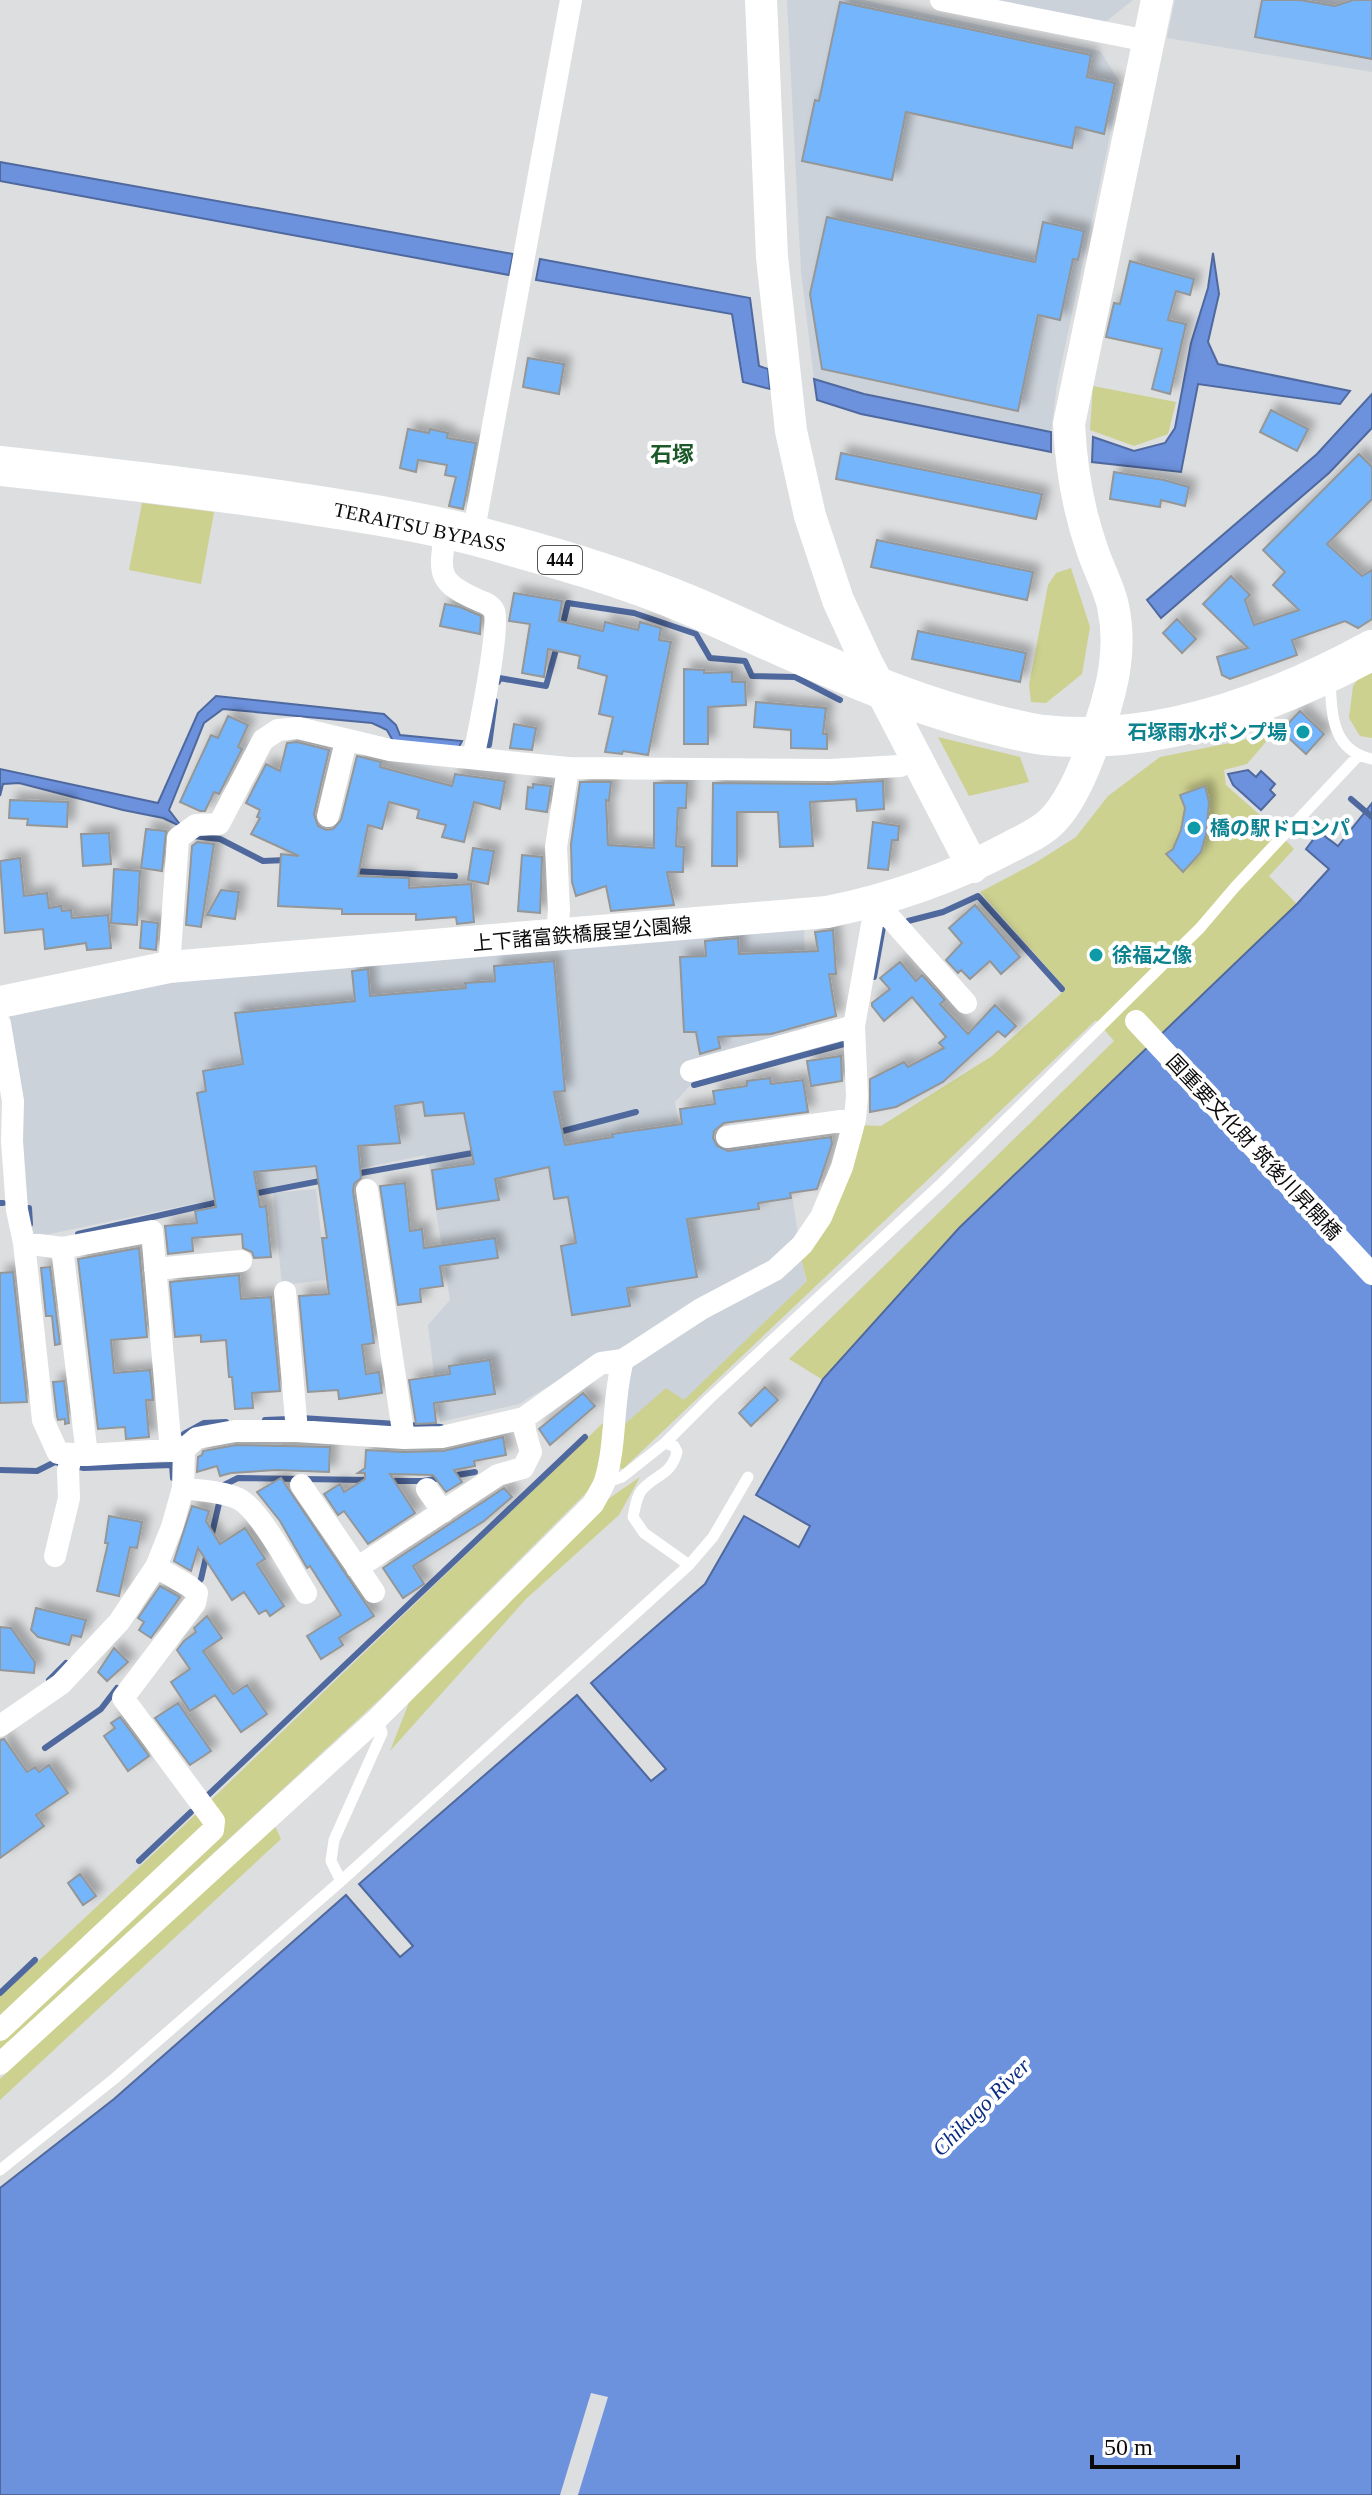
<svg xmlns="http://www.w3.org/2000/svg" width="1372" height="2495" font-family="'Times New Roman','Noto Sans JP',serif">
<defs>
<filter id="shadow"><feDropShadow dx="7" dy="-7" stdDeviation="4" flood-color="#0004"/></filter>
</defs>
<rect width="100%" height="100%" fill="#dcdee0"/>
<path fill="#cbd2da" d="M787,0H863L1100,51L1121,84L1057,384L1051,432L864,394L814,379L801,271Z
M991,0H1133L1104,23Z
M1175,0H1372V72L1167,38Z
M804,926L807,1046L695,1080L675,1102L683,1146L783,1131L801,1258L807,1281L684,1401L619,1429L629,1344L583,1365L519,1404L440,1422L428,1325L450,1300L429,1165L425,1155L31,1238L23,1158L22,1100L9,1010L173,979Z
M316,1189L326,1280L282,1285L273,1193Z"/>
<path fill="#cdd18f" d="M1093,386L1176,402L1168,434L1134,446L1090,430Z
M142,503L214,512L201,584L129,570Z
M1071,568L1090,627L1082,674L1046,703L1031,702L1029,685L1048,585L1056,573Z
M1372,660V738L1360,736L1349,718L1353,686Z
M1277,729L1247,764L1224,770L1226,785L1270,824L1294,849L1269,876L1297,904L969,1279L756,1495L823,1380L789,1359L1114,1041L1096,1020L623,1469L613,1466L381,1698L0,2051V1997L210,1801L604,1422L619,1429L666,1388L684,1400L807,1281L801,1258L860,1125L881,1126L992,1056L1066,989L980,892L1035,863L1076,837L1108,796L1160,757L1240,741Z
M938,737L1020,757L1029,782L969,796Z
M640,1477L619,1515L526,1599L390,1751L412,1695L598,1506Z
M274,1824L281,1839L0,2100V2079Z"/>
<path fill="#6c91dd" stroke="#4f699e" stroke-width="2" d="M0,162L513,254L509,275L0,181Z
M1213,253L1219,294L1208,342L1218,364L1350,391L1340,404L1198,384L1181,472L1092,462L1093,437L1134,451L1165,443L1175,428L1191,343L1208,288Z
M540,259L750,298L759,366L768,369L770,389L743,382L732,314L536,280Z
M814,379L864,394L1051,432V452L861,414L817,400Z
M1372,394V428L1329,473L1161,618L1147,600L1317,454Z
M216,696L384,714L396,725L400,735L462,741L458,749L394,743L387,730L372,723L223,709L204,723L169,810L182,827L163,818L123,810L19,783L3,784L0,796V769L158,803L198,713Z
M1248,770L1256,777L1261,771L1275,784L1270,790L1275,795L1261,810L1233,785L1228,774Z
M1372,803V2495H0V2188L114,2099L346,1895L400,1957L413,1946L359,1884L577,1695L651,1781L666,1769L591,1683L705,1584L744,1516L799,1547L810,1526L756,1495L823,1379L959,1228L1297,904L1329,869L1306,849L1319,832L1338,846Z"/>
<path fill="#dcdee0" d="M591,2393L608,2397L578,2495H560Z"/>
<g fill="none" stroke-linecap="round" stroke-linejoin="round">
<path stroke="#4f699e" stroke-width="6" d="M562,628L568,603L634,613L696,634L710,658L745,661L752,676L795,677L840,700
M498,682L499,678L546,686L557,646
M481,744L489,745L495,701
M1351,799L1372,817
M193,836L220,839L263,861L286,860
M351,871L455,876
M908,921L943,912L978,896L1062,989
M874,977L883,927
M694,1085L844,1044
M555,1133L636,1112
M355,1174L478,1152
M253,1194L325,1180
M0,1203H3
M29,1208L30,1224
M78,1234L223,1201
M301,1418L397,1424
M265,1420L289,1419
M408,1425L441,1427
M184,1434L204,1423L226,1422
M73,1466L84,1468L172,1465L173,1478
M0,1470L37,1471L55,1462L58,1463
M387,1481H423L475,1472
M223,1488L224,1485L238,1478L368,1480
M211,1538L220,1499
M195,1587L201,1579L207,1553
M49,1680L66,1663
M45,1748L101,1709L117,1688
M206,1797L585,1437
M139,1861L191,1812
M0,1993L35,1960"/>
</g>
<path fill="#74b5fb" stroke="#949697" stroke-width="2" filter="url(#shadow)" d="M1262,0H1300L1335,6L1353,0H1372V59L1255,37Z
M840,2L1091,55L1087,77L1115,83L1104,134L1076,127L1072,148L906,112L892,180L802,161L815,100L819,101Z
M827,217L1035,262L1043,222L1084,231L1078,260L1073,259L1060,320L1038,315L1018,411L822,369L810,294Z
M1130,261L1194,279L1190,295L1176,291L1168,320L1186,324L1170,394L1152,389L1162,349L1106,337L1114,303L1120,304Z
M528,358L564,364L559,394L523,387Z
M1271,410L1308,429L1297,451L1260,432Z
M408,429L429,433L430,429L448,433L447,438L476,443L463,509L449,506L456,477L445,475L447,465L418,460L416,472L400,468Z
M841,453L1042,494L1036,519L836,479Z
M1359,454L1372,467V499L1327,544L1362,576L1372,570V619L1358,628L1345,621L1292,640L1297,655L1230,679L1222,675L1217,657L1248,648L1203,604L1231,576L1250,595L1245,600L1254,625L1299,610L1273,585L1285,572L1263,550Z
M1114,472L1164,480L1189,487L1185,506L1161,500L1160,507L1110,499Z
M877,540L1033,572L1027,600L871,567Z
M514,593L562,601L559,621L603,631L605,622L638,630L640,622L661,628L659,640L671,642L648,755L623,751L622,754L605,752L613,717L599,714L607,676L578,668L580,656L548,649L544,677L522,673L530,624L509,621Z
M445,604L460,607L481,616L480,634L440,626Z
M1177,619L1196,639L1182,653L1163,633Z
M918,631L1026,653L1020,682L912,659Z
M684,669L704,670V673L732,672V682H745L746,705L708,707V744H684Z
M756,702L826,708L823,734H827V749L791,748V730L754,727Z
M1300,711L1324,734L1306,754L1281,731Z
M228,716L248,725L238,747L242,749L219,794L214,792L205,811H200L180,802L211,735L218,738Z
M514,724L536,728L532,750L510,748Z
M297,742L329,750L314,814L318,826L326,830L333,829L341,820L357,756L381,762L380,767L452,786L455,774L505,781L500,809L474,802L464,842L442,837L446,825L417,818L419,810L389,802L382,829L368,825L358,876L409,878V888L471,884L474,922L457,924L456,917L416,920V914H342V909L278,906L281,854L299,856L251,834L260,818L257,817L260,810L246,803L266,764L280,771L287,743Z
M883,781L884,809L857,811L856,799L810,802L813,846L780,847L778,812H737V866H712L713,783L830,784Z
M580,782H611L609,801L606,800L608,845L654,848V783H687L686,808H678L676,846L684,847L683,872H667L674,905L611,911L606,886L576,896L572,882L571,844Z
M533,784L551,786L547,812L526,809L528,787L533,788Z
M1205,786L1209,802L1206,834L1201,852L1183,872L1166,854L1173,849L1181,830L1185,808L1180,795Z
M10,800L68,802L67,827L27,825L28,819L9,818Z
M873,822L899,826L898,840H892L888,870L868,868Z
M146,829L166,831L162,871L141,868Z
M109,833L111,864L83,866L81,834Z
M197,842L214,844L201,927L186,925L192,846Z
M473,848L494,851L488,884L468,880Z
M522,855L542,857L540,913L518,911Z
M20,858L24,896L47,893L49,908L61,906L62,911L71,910L72,918L108,915L111,948L87,950L86,943L45,949L43,929L5,933L0,861Z
M114,869L140,871L137,925L111,923Z
M221,890L239,892L235,919L207,915Z
M975,905L1020,957L1001,974L990,961L970,979L961,970L958,973L946,960L962,943L949,928Z
M142,921L158,923L156,950L140,948Z
M833,930L836,974H829L836,1016L771,1034L718,1037L720,1048L700,1054L696,1032H684L680,957L706,956L705,941L738,938L739,954L818,951L815,932Z
M554,961L565,1091L554,1092L565,1145L613,1137L612,1134L682,1124L680,1109L715,1104L713,1091L747,1086V1081L770,1078L771,1084L803,1080L808,1112L724,1123L714,1131L713,1138L717,1146L728,1151L831,1137L832,1144L817,1189L790,1193L791,1198L758,1203L759,1209L687,1219L697,1277L627,1288L630,1306L572,1315L561,1246L576,1243L568,1197L554,1199L549,1167L495,1179L499,1200L437,1209L432,1170L474,1164L464,1113L425,1116L423,1102L395,1106L400,1143L358,1146L361,1178L354,1184L353,1191L374,1343L362,1345L366,1374L379,1372L382,1393L339,1399L338,1390L308,1392L299,1296L329,1294L322,1238H327L316,1166L254,1172L260,1207L266,1206L271,1257L254,1258L252,1252L243,1248L242,1234L192,1238L193,1251L168,1254L165,1226L197,1223L195,1211L216,1207L197,1093L206,1091L203,1071L243,1064L235,1013L355,1001L352,971L368,969L370,996L466,988L465,983L495,981L494,966Z
M900,962L916,981L922,975L945,1000L940,1004L968,1034L995,1005L1016,1026L1005,1037L998,1031L943,1082L896,1107L870,1112V1079L904,1062L908,1067L944,1048L939,1043L946,1037L912,997L884,1021L872,1006V1003L890,989L880,978Z
M841,1056L842,1081L811,1086L807,1061Z
M405,1183L410,1231L422,1229L424,1248L495,1238L498,1258L440,1266L443,1286L420,1289L421,1302L398,1305L380,1186Z
M139,1248L147,1337L111,1340L114,1373L150,1370L153,1400H146L149,1437L126,1439L125,1427L98,1429L78,1259Z
M50,1267L60,1344L55,1345L52,1316H46L41,1268Z
M13,1272L27,1402L0,1403V1273Z
M239,1275L241,1299L271,1297L280,1391L252,1393L253,1408L235,1409L232,1377H229L226,1340L201,1342V1335L175,1337L170,1282Z
M490,1360L495,1394L434,1403L436,1423L416,1424L409,1380L450,1374L449,1366Z
M64,1381L69,1423L65,1424V1419L58,1420L57,1416L53,1382Z
M765,1387L778,1400L751,1426L739,1413Z
M583,1393L595,1406L550,1445L539,1429Z
M503,1437L506,1455L474,1461L475,1466L454,1470L462,1482L446,1492L433,1475L390,1474L415,1513L368,1544L344,1511L338,1515L324,1494L340,1484L344,1492L365,1479V1473H358L365,1468L366,1450L403,1452L443,1451Z
M236,1445L330,1447L329,1472L276,1470L231,1473L220,1476L217,1466L197,1472L198,1457L202,1455L203,1451Z
M281,1478L374,1616L339,1638L343,1645L321,1659L307,1636L341,1615L310,1566L307,1568L280,1521L257,1492Z
M504,1488L512,1497L484,1521L413,1566L424,1584L403,1598L383,1568Z
M192,1506L209,1511L206,1521L220,1544L245,1528L265,1559L257,1564L284,1606L270,1616L266,1610L259,1614L244,1592L232,1600L198,1548L191,1571L174,1561Z
M109,1516L142,1522L137,1548L130,1547L119,1596L97,1591L108,1543H105Z
M160,1586L180,1597L151,1638L139,1630L144,1622L138,1618Z
M36,1608L86,1620L81,1637L72,1635L69,1645L38,1637L31,1630Z
M207,1616L222,1638L203,1651L233,1694L247,1685L267,1714L241,1732L215,1695L190,1711L171,1682L190,1669L177,1650L184,1641L196,1632L194,1628Z
M0,1627L11,1628L35,1662L34,1673L0,1670Z
M114,1648L128,1662L107,1681L98,1672Z
M178,1703L211,1751L190,1765L155,1718Z
M120,1717L149,1756L128,1771L104,1736L115,1728L111,1723Z
M4,1739L27,1772L35,1767L39,1772L49,1765L68,1793L36,1815L44,1826L0,1858V1740Z
M80,1874L96,1896L83,1905L68,1883Z"/>
<g fill="none" stroke-linecap="round" stroke-linejoin="round">
<path stroke="#fff" stroke-width="11" d="M1330,682C1332,715 1332,751 1372,759
M665,1443L674,1446L677,1452C671,1476 655,1474 641,1491C636,1498 635,1508 633,1517L644,1533L689,1565
M604,1483L622,1477L665,1443L709,1399L942,1183L1200,928L1235,887L1358,756
M341,1881L331,1861L334,1840L382,1733L378,1719
M0,2170L114,2079L341,1881L689,1565L713,1537L748,1477"/>
<path stroke="#fff" stroke-width="22" d="M941,0L1148,41
M446,529C439,574 436,582 480,601C486,603 491,605 494,611C501,625 478,736 473,758
M473,535L571,0
M328,816L346,741
M876,902L966,1003
M557,935L559,910L556,847L568,768
M169,967L178,838L196,825L219,824L263,740L278,730L298,728L390,750L568,768L830,770L900,766L917,758
M1136,1021L1372,1274
M0,1024L13,1101L12,1141L17,1210L24,1243L43,1420L58,1453L87,1455L184,1449L197,1438L235,1431H297L404,1438L442,1437L524,1418L601,1363L623,1360L701,1309L775,1270L802,1245L821,1217L842,1167L855,1119L857,1096L854,1026L876,902
M691,1071L854,1026
M727,1137L855,1119
M367,1190L404,1438
M24,1243L62,1248L152,1231L171,1451
M62,1248L87,1455
M155,1269L241,1261
M285,1292L297,1431
M301,1485L374,1592
M183,1488C201,1491 222,1491 239,1499C260,1510 292,1571 306,1593
M427,1489L443,1512
M55,1556L69,1498L68,1471L71,1455
M357,1568L498,1475L523,1468L531,1452L525,1431L524,1418
M0,1726L61,1684L119,1622L156,1567L172,1527L183,1488L184,1449
M0,2030L213,1830L214,1821L123,1698L195,1603L197,1593L189,1586L156,1567
M0,2064L378,1718L593,1504C597,1496 602,1489 605,1481C617,1442 612,1399 623,1360"/>
<path stroke="#fff" stroke-width="32" d="M761,0L772,257L791,431L810,516L838,600L866,661L973,867
M0,1002L169,967L827,912C891,899 952,878 1010,847C1023,840 1040,833 1051,822C1074,800 1090,754 1100,725C1113,686 1122,648 1113,606C1109,587 1098,568 1092,549C1078,509 1071,466 1069,424L1157,0"/>
<path stroke="#fff" stroke-width="40" d="M0,466C100,477 200,488 299,503C358,512 418,521 476,536C549,556 624,577 694,607C786,647 876,693 973,719C996,725 1020,732 1043,735C1158,747 1273,704 1372,650"/>
</g>
<g fill="#0f9aa8" stroke="#fff" stroke-width="3">
<circle cx="1303" cy="732" r="8"/>
<circle cx="1194" cy="828" r="8"/>
<circle cx="1096" cy="955" r="8"/>
</g>
<g text-anchor="middle" dominant-baseline="central" stroke-width="8" stroke-linejoin="round" paint-order="stroke">
<rect fill="#fff" stroke="#545455" stroke-width="2" x="538" y="546" width="44" height="28" rx="6"/>
<g font-size="18" font-weight="bold" fill="#0b0b0c">
<text x="560" y="560">444</text>
</g>
<g font-size="20" fill="#0b0b0c" stroke="#fff">
<text transform="translate(420 527) rotate(12)">TERAITSU BYPASS</text>
<text transform="translate(582 934) rotate(-5)">上下諸富鉄橋展望公園線</text>
<text transform="translate(1254 1147) rotate(47)">国重要文化財 筑後川昇開橋</text>
</g>
<g font-size="20" font-weight="bold" fill="#0d838f" stroke="#fff" text-anchor="start">
<text x="1287" y="732" text-anchor="end">石塚雨水ポンプ場</text>
<text x="1210" y="828">橋の駅ドロンパ</text>
<text x="1112" y="955">徐福之像</text>
</g>
<g font-size="22" font-weight="bold" fill="#1b5929" stroke="#fff">
<text x="672" y="454">石塚</text>
</g>
<g font-size="22" font-style="italic" fill="#0a2c83" stroke="#fff">
<text transform="translate(981 2107) rotate(-45)">Chikugo River</text>
</g>
</g>
<path d="M1092 2455v12h146v-12" fill="none" stroke="#0b0b0c" stroke-width="4"/>
<text x="1104" y="2455" font-size="24" fill="#0b0b0c" stroke="#ffffff" stroke-width="6" paint-order="stroke">50 m</text>
</svg>
